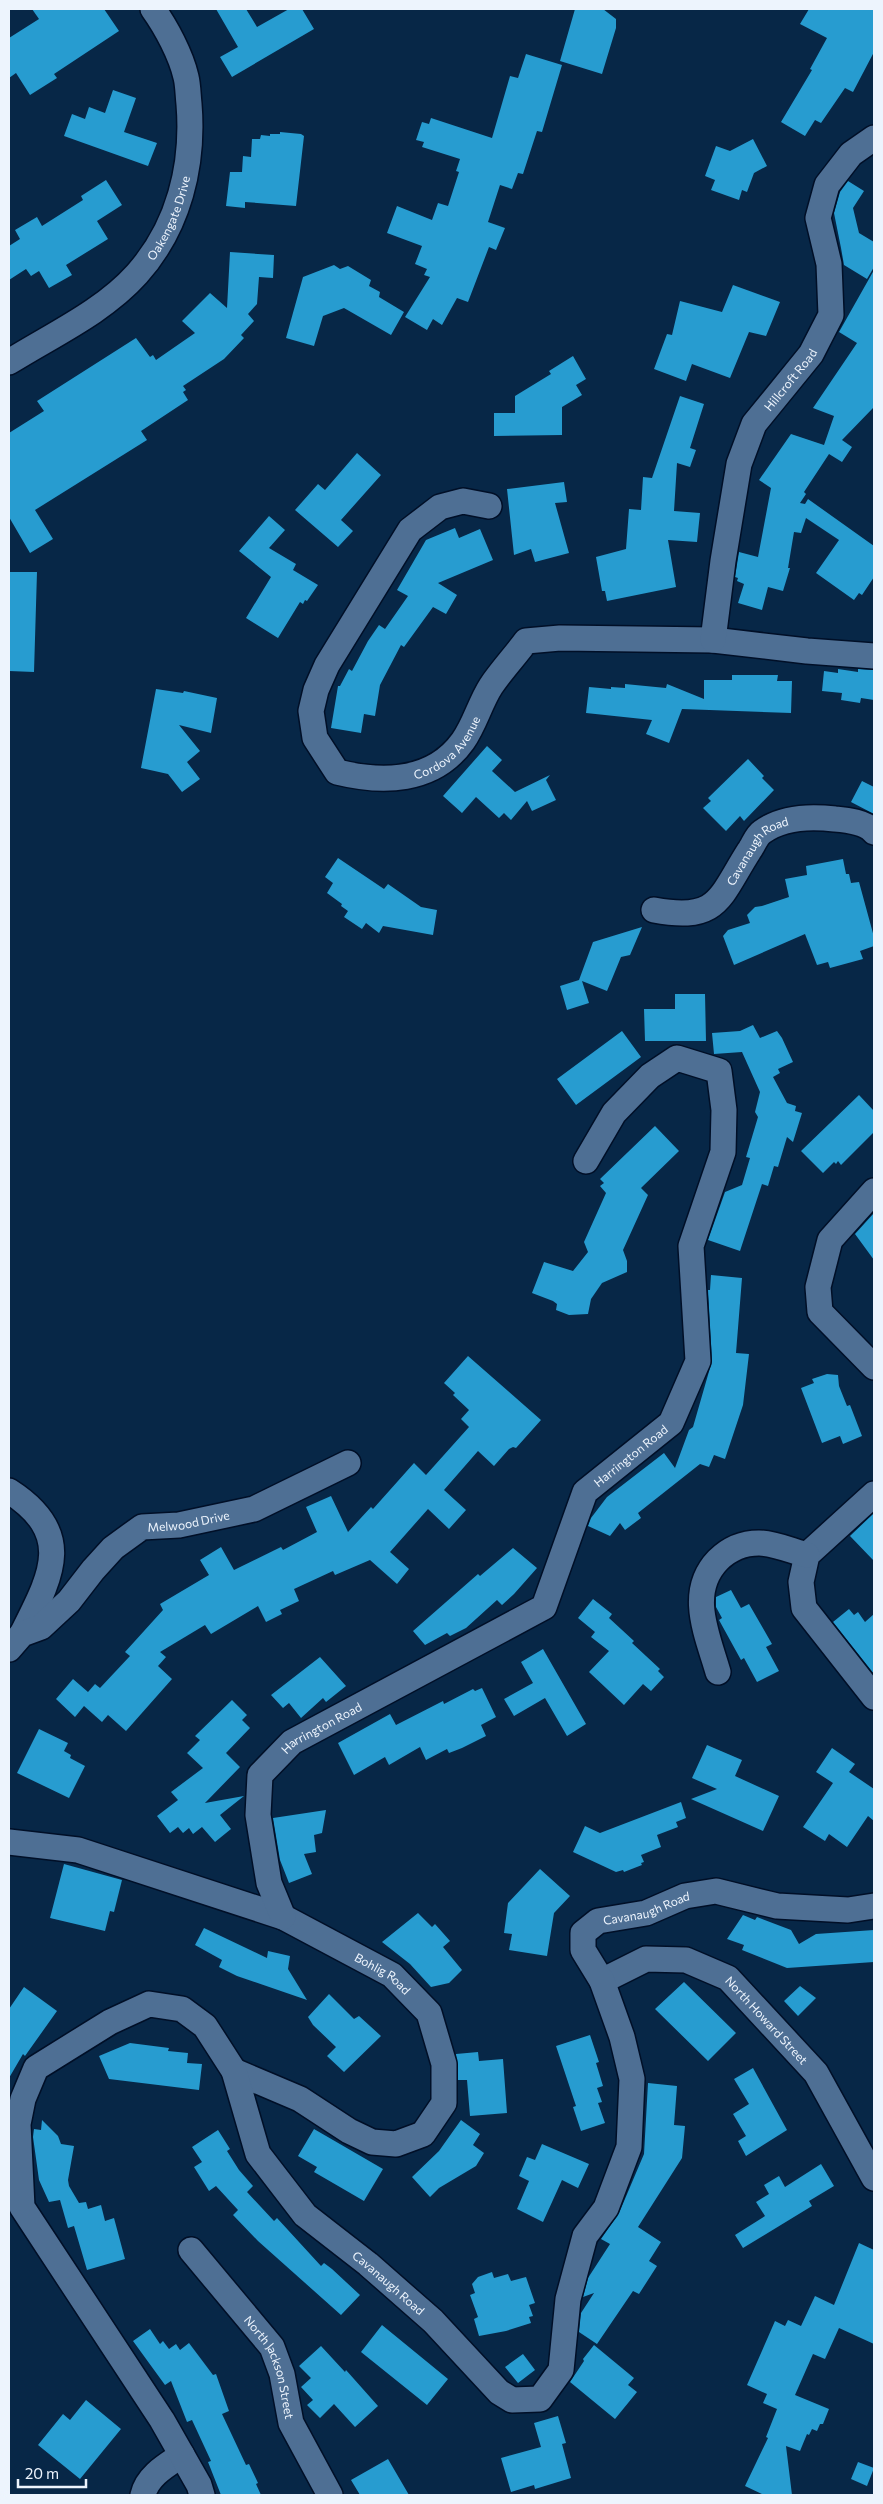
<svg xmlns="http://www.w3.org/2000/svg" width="883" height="2504" font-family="Commissioner,sans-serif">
<rect width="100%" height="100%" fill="#072747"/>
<path fill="#279cd0" d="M32,9H104L119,31L54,74L57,78L30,95L16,73L9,78V38L39,19Z
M216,9H246L257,27L289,9H302L314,29L232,77L220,57L238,47Z
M575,9H603L616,19V28L602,74L560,61Z
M809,9H874V52L853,92L845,88L821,123L815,120L805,136L781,122L812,70L810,69L827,38L800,24Z
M526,54L562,65L542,132L537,131L523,174L518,173L512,189L500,185L488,222L505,228L496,250L489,247L468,302L457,298L442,325L433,319L427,330L405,317L430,277L424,275L427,269L415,264L422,246L387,233L397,206L432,220L438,203L448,206L459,172L456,171L460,159L422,147L424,142L416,140L422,122L429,124L431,118L492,138L510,76L518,78Z
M113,90L136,98L124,132L157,143L148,166L64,136L72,114L85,119L89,107L105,113Z
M280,132L301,134L304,136L296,206L245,202V208L226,206L230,172H242L243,156L251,157L252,139H260L261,135L270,136V134H280Z
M753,139L767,166L754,173L747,192L742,190L739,200L711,190L715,180L705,176L716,146L730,151Z
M106,180L122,205L97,221L108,239L66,265L72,275L49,288L39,271L31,276L26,269L9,280V246L20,239L15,230L37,217L42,226L83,200L81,196Z
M848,181L864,191L853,208L859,233L874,242V267L867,279L844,265L841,248L834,213L840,192Z
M230,252L274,255L273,278L259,277L257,304L248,314L254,321L241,335L244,338L224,359L183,386L186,390L183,392L188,400L141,431L147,440L35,510L53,539L30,553L9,517V433L44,411L37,401L136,338L150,357L153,355L156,360L195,333L182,321L210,293L227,308Z
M334,265L340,269L348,266L371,280L369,286L380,292L379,297L404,312L391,335L344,308L323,316L314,346L286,338L303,277Z
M874,270V407L842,440L852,447L842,462L829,454L804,492L806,494L800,503L805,504L808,499L874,546V577L862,595L859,593L854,600L816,573L839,540L806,518L801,533L794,532L788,568H790L783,591L768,587L762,610L738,603L744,584L737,581L738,578L735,577L739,552L758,557L771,488L759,480L791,434L824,445L834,416L813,408L857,343L839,332Z
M733,285L780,302L766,336L749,332L730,378L692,364L686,381L654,369L667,334L672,335L680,301L722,312Z
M573,356L586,379L576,385L582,395L562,407V435L494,436V413H515V396L551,374L549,371Z
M680,396L704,404L690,448L696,450L690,467L677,463L674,511L700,513L697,542L668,540L676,587L607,601L605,591H602L596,557L626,549L629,509L641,510L643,477L652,478Z
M357,453L381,475L341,520L353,531L338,547L295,510L318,484L325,490Z
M564,482L567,502L555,503L569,553L535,562L531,549L514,555L507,489Z
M269,516L285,530L269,548L296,564L293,570L318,585L307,601L305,600L303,604L300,602L278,638L246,618L271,577L239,551Z
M455,528L459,538L480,529L493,560L438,583L457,595L446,614L433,607L404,647L401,645L380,685L375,716L364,714L361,733L331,728L338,686H340L349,669L352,671L368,641L379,625L385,629L408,596L397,590L426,540Z
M9,572H37L34,672L9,671Z
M838,669L858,672V669L874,670V700L861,698L860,703L841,700L842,693L822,691L824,671L838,673Z
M732,675H778L777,681H792L791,713L682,709L669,743L646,734L652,720L586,713L589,687L611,689V687L625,688V684L666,688L667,684L704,699V680H732Z
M156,689L183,693L184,691L217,698L211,733L179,725L200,751L187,762L200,779L182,792L168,774L141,768Z
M487,746L502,760L492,771L515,792L550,775L546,780L556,800L532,811L527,801L511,820L504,813L499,818L476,797L462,813L443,796Z
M748,759L764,776L762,778L774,790L744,821L740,816L726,831L703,808L711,801L708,798Z
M862,781L874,787V814L851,802Z
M338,858L384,889L388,884L421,907L437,910L433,935L383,926L379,933L366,923L362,929L344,917L348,911L341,906L342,904L327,893L333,883L325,877Z
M843,859L846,874H849L851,883L859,882L874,937V946L860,951L863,959L830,968L828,962L817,965L805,934L734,965L723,936L728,930L750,923L747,915L755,907L762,906L789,897L785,879L807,875L806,866Z
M642,927L630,955L621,957L607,991L582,981L589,1003L567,1010L560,986L579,980L593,942Z
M675,994H705L706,1041H645L644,1009H675Z
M753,1025L760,1038L777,1031L782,1038L793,1062L778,1069L780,1073L773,1077L787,1103L796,1106L795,1111L802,1113L793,1142L787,1137L778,1167L774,1166L768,1186L762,1184L740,1251L708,1240L725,1192L742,1185L750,1158L746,1157L758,1117L755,1112L760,1092L742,1052L714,1054L712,1033L740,1031Z
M622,1031L641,1057L576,1105L557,1079Z
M859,1095L874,1111V1132L841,1165L838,1161L836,1164L834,1162L823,1173L801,1151Z
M655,1126L679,1151L641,1188L648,1195L623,1250L627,1261V1272L602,1283L591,1299L588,1314L569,1315L556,1310L557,1304L553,1301L532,1293L544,1262L573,1271L588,1252L584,1242L606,1193L600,1186L604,1183L600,1179Z
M874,1213V1260L855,1234Z
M711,1275L742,1278L736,1353L749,1354L743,1405L725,1459L714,1455L709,1467L700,1464L638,1513L641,1518L625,1530L620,1523L610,1536L588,1526L591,1518L607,1497L664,1453L675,1468L689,1430L693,1427L712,1361L708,1290H710Z
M468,1356L541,1420L516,1448L513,1447L509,1449L494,1466L478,1451L444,1490L466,1510L449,1529L428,1509L390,1552L409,1569L397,1584L370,1560L335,1575L333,1571L294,1589L299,1601L280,1610L282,1614L266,1622L258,1606L211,1634L205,1625L160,1652L166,1657L158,1666L172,1679L126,1731L108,1715L102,1722L84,1706L75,1717L56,1699L73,1679L88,1692L95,1684L100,1688L130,1656L125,1652L163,1610L160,1604L209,1575L200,1560L221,1547L234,1570L281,1547L283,1550L317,1532L306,1507L331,1496L348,1532L371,1507L373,1509L414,1463L426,1475L469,1427L461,1419L469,1410L453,1395L455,1393L444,1383Z
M827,1374L838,1375L839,1386L847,1406L850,1405L862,1436L843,1444L840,1436L822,1443L801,1388L814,1383L812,1379Z
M874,1513V1561L850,1536Z
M513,1548L537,1568L514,1594L502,1605L497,1600L466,1628L450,1636L447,1633L425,1645L413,1631L478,1574L480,1576Z
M731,1590L741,1608L749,1604L772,1644L766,1647L779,1671L757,1682L744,1658L741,1660L719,1620L722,1618L716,1607V1597Z
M593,1599L612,1614L609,1618L634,1641L632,1643L660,1669L658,1671L664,1677L651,1691L643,1684L624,1705L589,1672L609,1651L591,1637L595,1632L578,1618Z
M849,1609L854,1615L858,1612L865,1622L874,1614V1674L833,1622Z
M543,1649L586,1724L567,1736L545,1698L514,1716L504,1699L533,1683L521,1662Z
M320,1657L346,1686L326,1702L323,1698L301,1718L289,1703L283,1708L271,1695Z
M482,1688L496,1717L481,1725L486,1736L462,1748L449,1753L447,1749L426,1760L420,1747L389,1765L385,1757L354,1775L338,1743L390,1714L396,1725L443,1701L444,1704L473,1689L475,1691Z
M232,1700L247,1715L242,1720L250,1728L226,1753L240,1767L205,1803L244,1796L220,1815L231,1829L215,1842L202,1827L193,1834L189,1828L183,1833L178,1827L170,1833L157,1816L178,1800L171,1792L203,1768L187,1753L200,1740L195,1736Z
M39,1729L68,1743L64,1751L71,1755L70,1758L85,1766L69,1798L17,1773Z
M707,1745L742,1760L735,1776L779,1796L763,1831L691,1799L717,1789L692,1778Z
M832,1748L855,1764L849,1772L874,1789V1821L868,1816L847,1847L829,1834L825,1841L803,1827L833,1783L816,1772Z
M681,1802L686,1818L676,1822L678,1827L657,1835L661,1847L641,1855L644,1862L641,1863L642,1865L624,1872L623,1870L616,1872L573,1852L585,1826L600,1833Z
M326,1810L322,1833L314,1835L316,1852L304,1854L312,1874L289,1883L280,1860L273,1818Z
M64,1864L122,1880L114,1912L110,1911L105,1931L50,1918Z
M540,1869L570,1896L554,1913L547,1956L509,1950L512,1934L504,1933L508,1903Z
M418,1913L432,1927L435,1924L450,1941L443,1947L462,1970L449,1983L431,1987L410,1964L382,1942Z
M743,1915L755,1920L757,1917L791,1930L799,1944L816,1934L874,1930V1962L787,1968L742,1950L744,1945L727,1939Z
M204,1928L267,1958L268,1951L290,1956L288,1969L307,2000L237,1976L219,1967L222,1960L195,1945Z
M684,1982L736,2033L708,2061L655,2009Z
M800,1986L816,1998L798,2016L784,2001Z
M24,1987L57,2011L25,2056L23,2054L9,2078V2009Z
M329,1994L354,2019L359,2016L381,2036L344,2072L327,2056L336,2047L313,2025L308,2017Z
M590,2035L599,2062L596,2063L603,2086L597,2088L602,2102L598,2103L605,2123L581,2131L573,2107L576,2106L556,2046Z
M130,2043L169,2048L168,2051L188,2053L187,2063L202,2064L199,2090L109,2079L99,2056Z
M478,2052L479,2061L503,2059L507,2113L470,2116L467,2080H458L456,2054Z
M753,2068L787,2130L746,2156L738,2141L746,2136L733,2114L749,2104L734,2079Z
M648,2083L677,2086L674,2125L685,2126L682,2158L638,2227L661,2242L649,2261L657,2266L639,2294L633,2291L597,2344L579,2332L581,2313L594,2293L583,2297L588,2278L610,2244L601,2239L619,2213L644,2154Z
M42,2120L58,2136L61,2144L74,2146L68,2180L69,2186L79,2203L86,2202L88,2209L101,2205L105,2221L114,2218L125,2259L87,2270L74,2226L68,2228L60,2200L49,2202L39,2180L33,2137L34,2129L41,2130Z
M461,2120L480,2134L473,2145L484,2153L476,2166L439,2188L430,2197L412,2177L439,2151Z
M314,2129L383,2169L364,2201L314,2172L317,2167L298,2156Z
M218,2130L230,2149L227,2151L239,2170L253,2186L247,2192L274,2221L277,2218L321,2266L324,2263L332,2269L360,2295L341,2315L258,2241L233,2215L238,2210L216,2186L209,2191L194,2167L202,2162L192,2147Z
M542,2144L589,2164L578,2188L562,2180L543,2222L517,2209L529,2181L519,2176L527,2157L535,2160Z
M821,2164L834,2186L809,2201L812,2206L743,2248L735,2235L765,2216L756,2202L769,2194L764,2185L779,2176L785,2187Z
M859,2243L874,2250V2344L839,2328L825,2359L813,2354L795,2395L829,2409L823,2424H820L817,2431L812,2429L809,2435L807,2434L800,2451L786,2446L792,2495H764L745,2486L768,2438L766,2437L777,2409L763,2403L767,2394L747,2385L775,2321L785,2326L788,2320L801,2326L815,2296L834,2305Z
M492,2272L494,2278L508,2274L511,2281L526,2277L535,2303L529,2305L533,2316L529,2317L531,2323L506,2331L479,2336L474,2319L478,2317L470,2295L475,2293L472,2284L478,2277Z
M382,2325L448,2379L427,2405L361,2352Z
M150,2329L160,2344L163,2341L169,2349L176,2344L180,2350L189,2343L213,2375L216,2374L229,2411L222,2414L246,2465L249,2464L258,2483L256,2484L261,2495H221L208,2462L211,2461L192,2420L187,2422L171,2381L165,2385L133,2341Z
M594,2345L634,2378L628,2385L637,2392L615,2419L570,2382L584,2361L583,2359Z
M321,2346L345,2372L346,2370L378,2406L355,2427L334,2404L320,2418L307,2405L313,2400L301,2387L311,2378L299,2366Z
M523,2354L535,2370L518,2383L505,2367Z
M86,2400L121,2429L80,2479L38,2445L63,2414L70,2420Z
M558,2416L566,2443L562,2444L571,2478L535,2489L534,2485L511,2492L501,2458L541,2447L534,2423Z
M388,2459L409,2495H360L351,2480Z
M858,2462L874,2468L867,2486L851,2479Z"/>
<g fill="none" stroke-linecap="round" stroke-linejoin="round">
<g stroke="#000f27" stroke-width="28">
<g id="minor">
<path id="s1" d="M9,362C52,335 103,312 137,274C179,227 194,165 189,104C188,95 188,85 186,77C181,55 166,27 153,9"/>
<path id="s2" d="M489,506L463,501L440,507L410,530L327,665L316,690L311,711L315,738L337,772C382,783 433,783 463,741C475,724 480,703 491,686C501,671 515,656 526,641L560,638L713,640L807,651L874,656"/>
<path id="s3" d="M713,640L723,561L739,464L754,424L811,354L831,315L829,264L818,218L827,185L851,154L874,138"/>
<path id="s4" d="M654,910C719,922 719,898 749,851C753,846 756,836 762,832C782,817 810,816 835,819C847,820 866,822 874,832"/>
<path d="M874,1191L830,1240L818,1287L820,1312L874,1367"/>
<path d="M9,1491C76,1534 51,1576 22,1634"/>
<path d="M874,1494L807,1555L801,1582L804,1608L874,1697"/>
<path id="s5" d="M9,1649L22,1634L41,1627L69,1601L93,1570L113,1548L142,1527L179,1525L254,1509L348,1463"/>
<path d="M718,1672C707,1634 687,1592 718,1560C729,1549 743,1543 759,1543C774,1543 792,1551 807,1555"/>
<path id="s6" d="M9,1842L78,1850L283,1917L392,1975L429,2013L444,2064V2103L423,2134L396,2144L372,2142L349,2131L300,2099L234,2071"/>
<path id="s7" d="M283,1917L269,1883L258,1815L260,1775L292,1742L544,1607L585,1492L671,1423L698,1361L691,1246L723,1152L724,1110L719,1071L677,1058L650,1076L614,1113L586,1161"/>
<path id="s8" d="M602,1981L646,1959L686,1960L728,1978L816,2073L874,2178"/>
<path id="s9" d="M191,2250L272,2347L282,2374L291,2423L330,2495"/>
<path d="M143,2495C147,2476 167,2465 182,2455"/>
<path id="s10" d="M202,2495L199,2485L162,2420L22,2207L18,2124L23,2099L36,2068L110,2022L149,2004L182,2009L205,2026L234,2071L258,2154L305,2215L368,2264L433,2321L499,2392L512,2400L540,2399L561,2370L568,2299L585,2236L606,2208L629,2147L632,2079L622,2037L602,1981L583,1950V1933L598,1921L646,1913L685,1896L716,1891L777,1906L848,1910L874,1906"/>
</g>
</g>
<use href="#minor" stroke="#4e6f94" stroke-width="25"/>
</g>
<g text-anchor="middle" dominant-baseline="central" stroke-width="5" stroke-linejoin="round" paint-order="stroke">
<g font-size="12" fill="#edf4fd" stroke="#072747">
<text stroke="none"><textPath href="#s1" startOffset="221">Oakengate Drive</textPath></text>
<text stroke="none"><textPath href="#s3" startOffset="278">Hillcroft Road</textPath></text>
<text stroke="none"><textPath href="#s2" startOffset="485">Cordova Avenue</textPath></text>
<text stroke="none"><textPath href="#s4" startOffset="132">Cavanaugh Road</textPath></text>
<text stroke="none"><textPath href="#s7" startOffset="658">Harrington Road</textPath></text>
<text stroke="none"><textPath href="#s5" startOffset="230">Melwood Drive</textPath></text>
<text stroke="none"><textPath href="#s7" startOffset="224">Harrington Road</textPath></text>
<text stroke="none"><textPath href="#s10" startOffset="1764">Cavanaugh Road</textPath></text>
<text stroke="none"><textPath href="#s6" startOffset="400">Bohlig Road</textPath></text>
<text stroke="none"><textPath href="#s8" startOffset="192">North Howard Street</textPath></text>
<text stroke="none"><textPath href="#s10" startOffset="999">Cavanaugh Road</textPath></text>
<text stroke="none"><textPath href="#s9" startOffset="144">North Jackson Street</textPath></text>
</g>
</g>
<rect width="883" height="2504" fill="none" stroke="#edf4fd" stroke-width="20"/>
<path d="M18 2479v8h68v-8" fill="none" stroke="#edf4fd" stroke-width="2.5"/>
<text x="25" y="2479" font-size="15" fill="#edf4fd" stroke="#072747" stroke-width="4" paint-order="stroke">20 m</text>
</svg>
